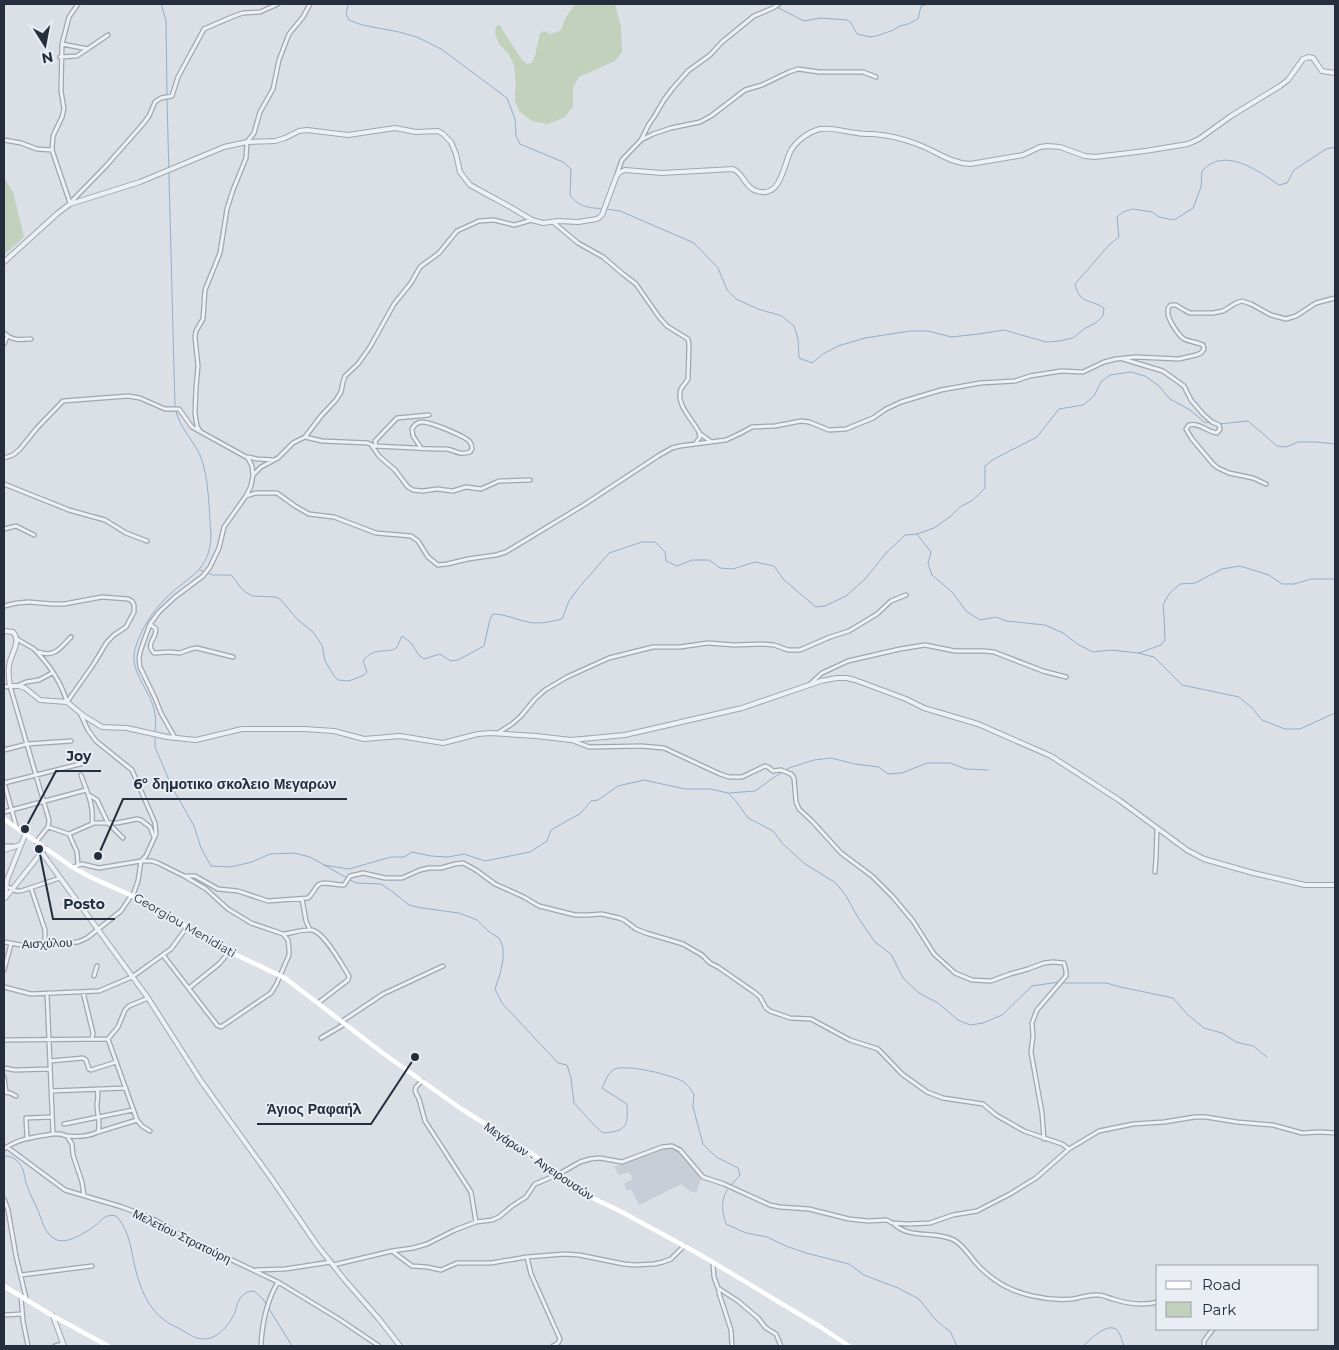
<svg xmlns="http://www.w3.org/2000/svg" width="1339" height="1350" font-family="Montserrat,sans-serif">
<rect width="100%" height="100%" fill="#dbdfe6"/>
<path fill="#c8ced8" d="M666,1148L677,1150L684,1155L701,1179L696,1193L690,1191L681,1184L639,1205L631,1189L627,1191L624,1184L633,1179L629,1172L619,1175L614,1167L656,1150Z"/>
<path fill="#c1d1bb" d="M576,4H615L621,27L622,52L615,61L579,77L573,87V106L565,117L547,124L532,121L519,111L515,101V93L516,85L514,65L508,53L499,44L495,33L496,26L500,25L505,34L523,61L527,64L532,63L535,56L540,33L545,31L549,34C567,32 560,25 568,14C570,10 573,7 576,4Z
M4,178L13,192L24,237L4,255Z"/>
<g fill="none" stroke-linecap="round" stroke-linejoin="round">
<path stroke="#93aec9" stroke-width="1" d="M161,4L166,20L167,95
M348,4L346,14L349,20L362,25L399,32L417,37L441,49L456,60L507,98L515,119L516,136L520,144L563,162L571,169L570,195C580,208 587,207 603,209
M771,4L804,21L820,18L847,20L851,23L857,34L870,37L876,36L891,31L900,26L908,24L918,19L921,6L925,5L928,4
M987,4H988
M167,99L175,407
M606,209L620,211L694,243L718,268L727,290L736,299L758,309L782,316L794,326L798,339L799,358L812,363L823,354L838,346L865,338L910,331H928L951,337L979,334L1004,330L1046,342L1059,341L1073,338L1084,329L1097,322L1103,316L1104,308C1089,298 1080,305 1075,284L1109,245L1119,237L1117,217L1123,212L1133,209L1152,212L1159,217L1174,220L1193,208L1201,187L1202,171C1224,146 1257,170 1279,185L1287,183L1294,170L1326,149L1335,147
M1219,424L1248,421L1277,446L1286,447L1298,442H1317L1335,444
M917,534L931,552L928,563L932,575L953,593L966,611L980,620L996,617L1006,621L1045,625L1063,633L1079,645L1093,652L1111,650L1138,653L1154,657L1182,685L1239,697L1252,708L1262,720L1285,729H1300L1335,713
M200,570L213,575H231L237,582L240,587L247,593L253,596L275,597L280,599L298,620L312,631L322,645L325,661L334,676L338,680L349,681L364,675L367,672L363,661C374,645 391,655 397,647C399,644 400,639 402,636L411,643L419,655L424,659L440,654L451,661L458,660L484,646L490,619L493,614C508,614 522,623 537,623C545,623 554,621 562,619L569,601L577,590L609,553L642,542H655L665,552L666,561L677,566L692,560H709L720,568L733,569L755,562L774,566L784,580L816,607L825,606L846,596L865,579L887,552L905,535L917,534L934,528L951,516L960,507L973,500L985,488V466L994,459L1037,437L1059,409L1083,405L1094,396L1101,382L1110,375L1131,372L1145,376L1159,386L1170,399L1190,410L1204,422L1213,423
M1139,653L1161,645L1165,640L1164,615L1163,605L1169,594L1180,584L1195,583L1222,569L1240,566L1269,575L1282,584H1294L1311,579H1335
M155,732C156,724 156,717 154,709C149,689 129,671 135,649C141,629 152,612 167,597C188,576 210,572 211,535C209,512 209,475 200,455C193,440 180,428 176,411
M155,736V747L172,787L194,826L201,848L211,866L230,867L252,862L270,854L294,853L310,857L356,883L381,884L393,892L409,905L422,908L459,913L477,920L488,931L499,938L503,947V960L500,974L495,989L502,1003L558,1063L567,1065L571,1078L574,1103L596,1127L603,1133C627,1131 628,1126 627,1104L602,1088C605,1082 608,1072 615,1069C627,1064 673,1075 684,1082C688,1085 691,1090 694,1094L693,1107L703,1144L716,1157L738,1168L740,1175L731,1185
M729,793L755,791L773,778L789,768L814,760L831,758L855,764L879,767L888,774L902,773L927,763H950L966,769L988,770
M324,865L349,869L391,857H404L412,852L431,856L448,857L464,854L485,861L530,852L547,841L551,830L581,813L591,801L598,800L618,786L644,780L685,789H710L728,793L736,801L748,818L773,831L783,844L805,864L836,883L846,896L859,919L875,942L891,954L903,978L919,993L938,1003L958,1020L970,1025L983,1023L1002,1015L1032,986L1059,982
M1063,983H1107L1116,986L1173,998L1188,1015L1204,1028L1222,1033L1236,1042L1253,1046L1267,1057
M4,1156C9,1156 14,1157 18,1162C24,1168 24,1175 26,1183C29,1192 33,1200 37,1208C42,1219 44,1235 57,1240C69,1244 86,1232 96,1225C100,1222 103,1217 108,1216C111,1215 113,1215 116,1216C127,1227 130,1243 133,1258C139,1287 148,1315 178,1328C189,1333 192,1339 205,1339C219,1338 230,1324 235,1312C237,1306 238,1299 243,1295C246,1292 250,1291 254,1291L263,1299L292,1346
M729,1188C720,1198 722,1212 726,1224L746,1233L767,1237L786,1246L806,1253L849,1264L864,1275L898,1288L919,1299L934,1318L945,1328L950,1331L957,1346
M1083,1346C1090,1340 1109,1320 1118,1331C1121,1335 1122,1342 1124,1346"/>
<g stroke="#a0a6b0" stroke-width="5.5">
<path id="minor" d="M62,44L88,49
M60,57L77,56L108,35
M4,140L21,143L37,149L52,150
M641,140L649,124L654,117L664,100L673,88L688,71L710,55L722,42L754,16L773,8L779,4
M617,175L618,171L622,160L641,140L653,134L671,128L700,122L711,116L745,90L762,85L789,72L798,69L819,72H863L876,77
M70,203L106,166L143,124L149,116L155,102L161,98L172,96L178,77L204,29L234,16L243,13L260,12L278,4
M70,203L52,150L53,136L62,117L64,109L61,91L62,44L69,17L78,4
M553,222L578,243L603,257L623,274L636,284L659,317L667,326L688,339L689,344L688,379C686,383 683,385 681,389C675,404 693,420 699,432L700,437L695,444
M4,333C13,341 20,340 31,339
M4,344L7,337
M1123,359L1163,371L1184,386L1191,400L1203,414L1212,422L1219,425L1220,429L1217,433C1207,432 1199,422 1189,425L1186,429L1192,439L1213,464L1218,468L1229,473L1253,478L1266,484
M200,431L197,426L195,413L196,388L198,366L195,337L196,331L203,319L205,290L220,253L227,209L233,190L246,158L247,142L254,133L260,112L273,89L279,60L289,34L303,17L310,4
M699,433L710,441
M305,437L322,441L368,443L374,446L416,448C426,449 436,449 446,449C456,450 458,456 470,452L472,449C472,446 472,445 470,442C465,436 429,421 421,422C416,423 414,425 412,429L413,436L421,448
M372,446L379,456L395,470L408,487L413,490L423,491L437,489L453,491L466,487L481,489L499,481L530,480
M376,446L375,441L397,418L429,415
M248,457L257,459L274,460
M4,458L13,455L20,449L37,428L63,401L128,396L140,398L165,409H179L192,427L248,458L252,466L253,475L251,486L246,496L224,527L219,548L210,567L203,576L175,597L159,612L150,624L141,649L139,658L140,667L155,698L161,713L175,738
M254,474L261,467L278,458L293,443L305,437L321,416L336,400L341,392L343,382L345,376L358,364L370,347L394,304L411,283L420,267L439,253L457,231L479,221L494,220L514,225L532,220
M4,484L69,510L105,520L126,533L147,541
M246,496L256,493H277L295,506L309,514L334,517L376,533L411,536L418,541L428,557L438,565L447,564L468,559L496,555L506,552L582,506L658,456L672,448L680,446L726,440L741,433L752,427L775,426L801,421L809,422L829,430L846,429L873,418L886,409L901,402L941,390L980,383L1015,381L1030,376L1061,371L1083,372L1104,362L1116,359L1135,357L1179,359L1196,355L1201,353L1204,349L1203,345C1197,342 1190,342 1184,339C1178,335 1167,318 1168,312C1168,307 1168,308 1171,305H1176L1184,310L1190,313H1213L1223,311L1236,303L1242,301L1251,304L1271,315L1286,319L1296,316L1316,303L1335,298
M4,529L16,526L34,535
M4,606L17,603L29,602L52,604H64L102,597L128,599L132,601L134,605V612L126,627L114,635L107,642L93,665L67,702
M150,624L156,629C156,640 145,643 154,653L169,652L180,653L191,649L197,648L233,657
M17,639L34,649
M33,648C47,662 61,682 67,702
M39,652C55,658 61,647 71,637
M810,684L822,673L848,661L900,649L925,645L955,651H984L994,652L1043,671L1066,677
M17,686L26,682L39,680L52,673
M4,687L10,686L49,820L48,827L36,842
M81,715L88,730L96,741L132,770L155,823L156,834L146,856L141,861L138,881L133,895
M498,733L512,724L521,716L535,699L545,690L567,677L609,658L653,647H680L708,643L734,645L761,644L774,645L788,650H800L830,637L849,631L877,614L891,601L906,595
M571,740L589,747L641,746L664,748L720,774L729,777H742L765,766L768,767L773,771L781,770L791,774L794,778L796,802L799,809L812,821L841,853L872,876L893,897L913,921L934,954L955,973L972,980L991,981L1010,974L1028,969L1044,963L1053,962L1064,963L1066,971V976L1037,1010L1032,1023L1033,1036L1031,1052L1042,1113L1044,1139
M4,750L27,744L71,741
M81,775C87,793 94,803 92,823
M4,782L16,826
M4,783L84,763
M89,795L97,800L108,823L123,838
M4,812L86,790
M48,827L69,834L94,823H117L137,819L141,820L150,827L154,837
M69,834L77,852L78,865
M4,846H12
M73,867L82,864L99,868L141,861H152L158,863L184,876L206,889L228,909L251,923L283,934L288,940L289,949V955L276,985L271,993L221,1027L217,1025L163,955
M1155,872L1156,858L1157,828
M184,876H195L218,889L238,891L268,901L308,898C313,894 314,889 318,885C324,880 336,886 344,885L350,876L363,873L385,878H402L420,870L429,868H441L455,864L463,863L476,870L495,884L524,897L539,906L575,915H588L602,914L619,918L624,920L636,929L646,933L683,944L702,955L710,963L718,967L754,992L760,997L766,1008L770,1011L790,1018L811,1019L850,1040L878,1049L902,1074L927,1092L943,1098L983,1104L996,1115L1024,1131L1062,1144L1069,1149
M4,887L6,886L16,891H21L60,878
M31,888L45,930V945
M302,899L306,921L310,930
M284,934C292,933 304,929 312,930C324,932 342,965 349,976L348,980L318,1003
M4,942L21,945L78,942L87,938L121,911L131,896
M4,970L11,944
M94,976L97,966
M4,987L31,994L99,991L132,977L171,949L187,927
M189,988L219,964L229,952
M83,992L93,1033L92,1038
M47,993L53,1134H60L67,1136L72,1144L73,1155L82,1182L84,1195
M341,1022L383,994L443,966
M321,1038L345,1024
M108,1039L137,1120L142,1126L150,1131
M4,1040L108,1039L118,1027L125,1010L129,1006L148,998
M50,1061L83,1058L86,1060L89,1069L91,1070L116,1062
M4,1068L15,1070L50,1069
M4,1077L6,1092
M51,1091L126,1088
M4,1092L10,1093L16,1096
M64,1124L133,1110
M98,1132L137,1120
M66,1136C77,1137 88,1137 98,1132C101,1122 97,1115 97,1106C97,1100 99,1096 97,1089
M27,1138L26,1118L52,1117
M7,1147L65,1190L122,1207L151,1218L194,1242L278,1282L339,1319L379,1346
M4,1149C19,1138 35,1137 53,1134
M4,1199L8,1210L16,1256L26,1298
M476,1222L492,1220L499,1217L512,1206L526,1197L535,1184L559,1174L580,1162L590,1159L600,1158L622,1162L662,1147L672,1146L680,1150L703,1177L724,1184L770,1205L780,1207L809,1209L849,1219L868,1221L887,1220L892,1223L908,1224L930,1223L953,1215L977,1211L1010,1194L1036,1178L1069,1149L1099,1131L1133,1124L1164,1122L1195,1117H1206L1237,1122L1273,1125L1302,1133L1320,1132L1335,1133
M893,1223C909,1240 935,1230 954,1240C963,1245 969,1255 975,1262C981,1269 988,1275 995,1280C1016,1295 1047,1301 1072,1299C1080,1298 1090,1294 1098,1295C1103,1295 1108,1298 1113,1299C1128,1304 1142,1306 1158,1302
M392,1251L413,1248L427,1244L455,1230L476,1222L471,1192L425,1121L419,1099L415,1091L416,1087L422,1081
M527,1257L531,1274L560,1339L558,1343L553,1346
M713,1263L714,1277L718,1288L738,1301L758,1318L766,1328L776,1334L781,1346
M333,1265L392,1251L412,1266L427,1267L441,1270L457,1263H491L527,1257L565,1254L579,1255L624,1264L635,1265L654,1264L663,1262L671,1259L684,1246
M256,1270L285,1269L331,1262
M21,1275L92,1266
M719,1289V1293L731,1330L732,1346
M21,1297L23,1321L28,1346
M4,1315L22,1314
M55,1346L63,1344
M261,1346C262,1323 266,1302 278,1282
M1204,1346V1341L1213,1329"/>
</g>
<g stroke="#a0a6b0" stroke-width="6">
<path id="tertiary" d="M4,262L58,213L70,204L140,182L224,147L247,142L275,141L285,138L299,131L307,130L348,135L395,128L416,132L438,131L443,134L451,142L456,154L460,172L470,185L512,208L532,220L543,223L558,221L578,222L597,219L602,215L617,175L620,172L625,170L662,173L733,169C743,173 744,185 754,190C780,201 783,168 790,152C796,141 808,132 820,129C832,127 845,132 857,133C862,134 868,134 873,134C887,135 904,139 917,144C936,151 950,163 970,164L1023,155L1040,147L1047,146L1060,147L1085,156L1095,157L1145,151L1188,144L1199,139L1231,116L1280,86L1288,80L1303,59L1309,57L1313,58L1322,71L1335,73
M4,631L13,632C22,642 10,655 9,666C8,673 9,680 10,686H19L25,688L40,700L67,702L84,716L102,727L127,728L167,737L196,740L242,729H304L334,731L364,739L400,736L443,743L478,734L490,733L536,736L571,740L625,735L742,708L821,681L837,678H847L855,680L906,699L924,708L978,724L1051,756L1119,800L1187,850L1204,859L1253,873L1305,885H1335
M4,850L20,845
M42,853L148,998L201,1081L271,1178L317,1245L344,1279L379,1319L400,1346
M6,897L45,848
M5,898L7,880L25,835
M53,1316L64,1346"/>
</g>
<use href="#minor" stroke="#edf0f4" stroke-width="3"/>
<use href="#tertiary" stroke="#edf0f4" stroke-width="4"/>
<path stroke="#fff" stroke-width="4.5" d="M4,819L72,867L90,877L146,902L220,947L285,978L384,1054L460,1108L534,1155L582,1193L620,1211L699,1254L819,1326L849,1346
M4,1286L53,1316L108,1346"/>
</g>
<g text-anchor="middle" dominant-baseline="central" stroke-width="4" stroke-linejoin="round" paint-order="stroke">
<g font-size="12" fill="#242e3d" stroke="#eaeef4">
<text transform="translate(185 925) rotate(30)">Georgiou Menidiati</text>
<text transform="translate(47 943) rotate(-2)">Αισχύλου</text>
<text transform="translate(539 1161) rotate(34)">Μεγάρων - Αιγειρουσών</text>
<text transform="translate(182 1236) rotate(26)">Μελετίου Στρατούρη</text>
</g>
</g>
<path fill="none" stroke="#242e3d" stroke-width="2" d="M25 829L56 771H101M98 856L123 799H347M39 849L53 919H115M415 1057L371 1124H257"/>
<g fill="#242e3d" stroke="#eaeef4" stroke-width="2">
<circle cx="25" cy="829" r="5"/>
<circle cx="98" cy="856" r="5"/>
<circle cx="39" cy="849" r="5"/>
<circle cx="415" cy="1057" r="5"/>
</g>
<g font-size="14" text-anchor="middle" font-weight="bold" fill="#242e3d" stroke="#eaeef4" stroke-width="4" stroke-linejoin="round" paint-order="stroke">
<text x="79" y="761">Joy</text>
<text x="235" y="789">6° δημοτικο σκολειο Μεγαρων</text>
<text x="84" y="909">Posto</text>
<text x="314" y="1114">Άγιος Ραφαήλ</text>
</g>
<rect width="1339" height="1350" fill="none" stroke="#242e3d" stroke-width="10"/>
<rect x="1156" y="1265" width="162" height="65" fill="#eaeef4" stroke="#9ba1ab"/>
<rect x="1166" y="1281" width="25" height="8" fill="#ffffff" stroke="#9ba1ab"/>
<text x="1202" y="1290" font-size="15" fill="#242e3d">Road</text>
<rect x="1166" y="1302" width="25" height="15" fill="#c1d1bb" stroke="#9ba1ab"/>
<text x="1202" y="1315" font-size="15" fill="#242e3d">Park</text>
<g transform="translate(45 45) rotate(169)" stroke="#eaeef4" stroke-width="4" paint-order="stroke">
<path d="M0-4L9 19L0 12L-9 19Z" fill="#242e3d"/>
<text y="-8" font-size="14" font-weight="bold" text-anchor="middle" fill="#242e3d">N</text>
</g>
</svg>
